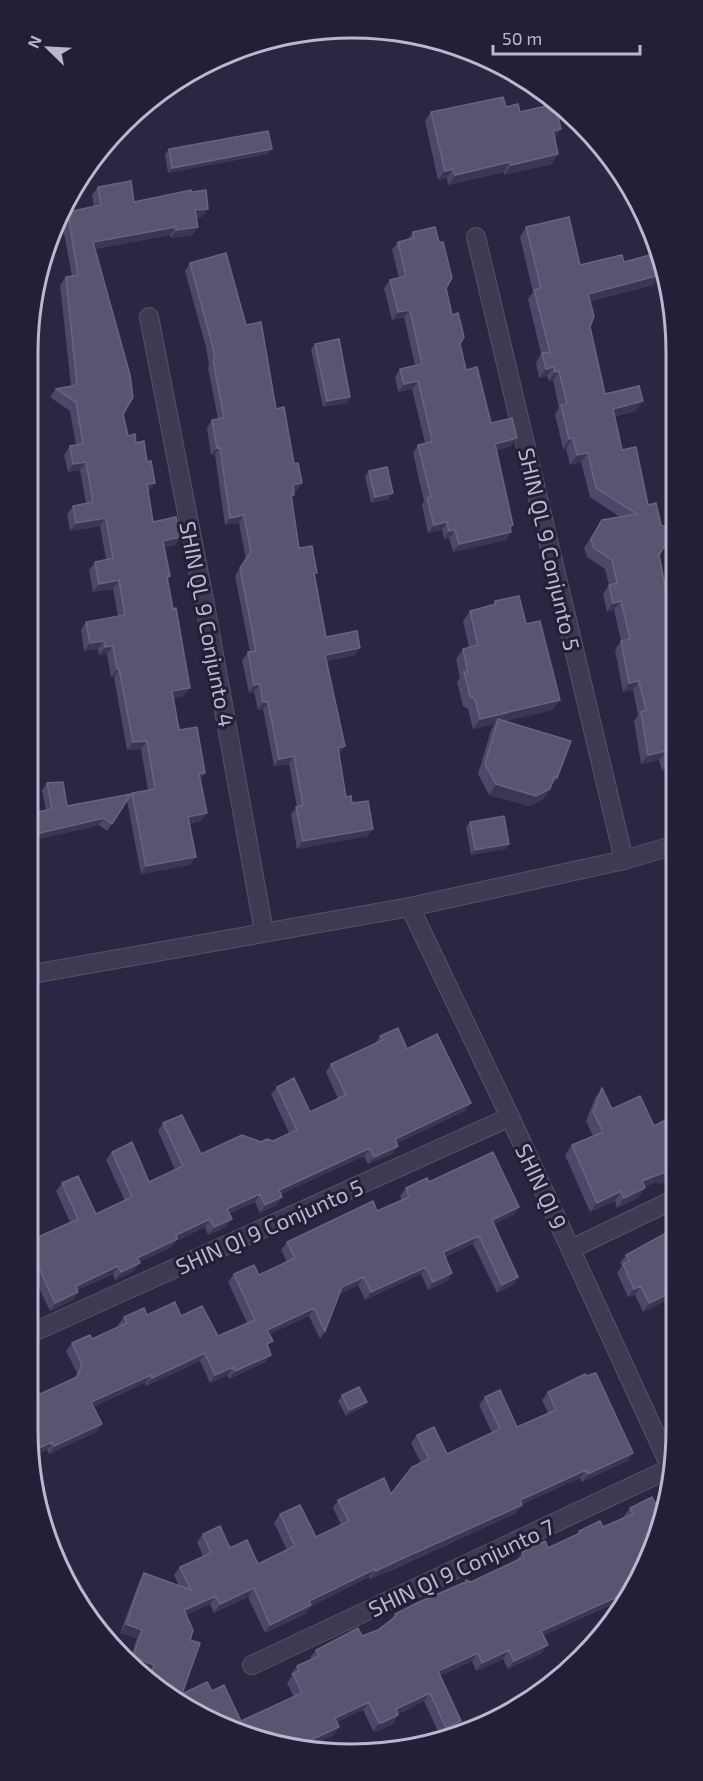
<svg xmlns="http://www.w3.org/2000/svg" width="703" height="1781" font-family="'Exo 2',sans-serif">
<rect width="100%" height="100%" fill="#2c2543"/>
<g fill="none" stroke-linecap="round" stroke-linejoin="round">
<g stroke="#57526a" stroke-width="20">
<path id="minor" d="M476,237L624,860
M149,317L205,605L264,932
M410,907L510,1117L671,1468
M571,1249L675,1199
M27,1335L510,1117
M252,1665L671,1468"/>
</g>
<g stroke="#57526a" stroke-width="20">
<path id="tertiary" d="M27,975L410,907L624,860L675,845"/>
</g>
<use href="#minor" stroke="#3f3a52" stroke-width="18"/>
<use href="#tertiary" stroke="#3f3a52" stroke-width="18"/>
</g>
<path fill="#4f4768" d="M506,107L561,129L555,138L552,164L504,175V172L448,185L447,178L438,180L425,121L431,112Z
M169,149H272L268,154L168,173L165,154Z
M98,187L134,202L192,192L202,217L196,218L198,227L192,235L171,238L170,235L95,249L123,414L128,436L136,443L147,462L155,483L148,491L153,522L180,537L175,545L164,547L170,576L167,580L184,696L173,698L179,730L205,773L200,780L201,821L189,824L190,865L141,874L127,801L132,793L148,790L141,749L127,750L114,677H111L107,654L99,655L98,649L84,651L81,630L86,622L118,616L113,589L93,592L89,570L95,562L106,559L100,526L70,531L67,514L73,506L86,503L80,470L68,472L64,455L70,446L76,445L70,411L50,397L56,389L71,386L60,285L66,277L72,276L63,228L68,212L94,207L92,195Z
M526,227L580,265L624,262L653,285L590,301V327L605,394L636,411L615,416L622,450L659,555L666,591L674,612V768L662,771L659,760L641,764L634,721L638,715L633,690L623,692L615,650L621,641L614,610L607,612L603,594L609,585L605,569L587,557L584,548L602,520L620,517L590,497L581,462L570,465L566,448L563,449L555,414L559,408L553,380L549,381L547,376L539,378L536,363L541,354L528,299L533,292L520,237Z
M413,232L446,288L466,370L491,423L511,446L497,450L511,529L506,540L453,552L449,538L444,539L442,530L428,533L422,505L424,501L413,453L418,445L425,443L412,389L398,392L395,377L400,369L415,365L404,317L392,320L384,288L390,280L399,278L392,250L398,242L407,240Z
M190,263L246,325L276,409L297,491H294L292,498L299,548L315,576L326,637L355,655L327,661L345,746L339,754L346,797L352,803L368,836L297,849L291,814L297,807L289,764L274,766L263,709L258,710L254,692L249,693L242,660L248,652H250L235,576L246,560L239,523L225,525L215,455H211L207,428L212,420L218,419L208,368L209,365L206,347L185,271Z
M315,344L350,397L347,403L323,407L311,349Z
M369,471L389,499L371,503L365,476Z
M495,601L526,624L553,710L504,721L557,778L543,799L529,806L489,795L478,774L491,730L495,724L473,729L468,709L463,706L457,682L460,678L456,659L463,649L469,647L463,621L470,611L493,605Z
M47,783L67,806L131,794L107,831L99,825L27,842V814L46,810L42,790Z
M470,822L506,849L471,855L466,827Z
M380,1036L407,1049L465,1111L397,1143L398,1146L392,1154L368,1164L364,1156L281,1194L277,1205L260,1213L255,1202L229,1214L226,1227L208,1235L205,1227L176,1241L172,1247L139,1262L134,1271L115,1280L113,1274L78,1290L73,1300L50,1311L34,1278V1239L70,1222L56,1191L62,1183L96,1214L125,1201L106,1160L112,1152L149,1182L175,1170L158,1131L163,1123L201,1154L261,1142L273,1141L289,1133L271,1094L277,1087L310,1112L338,1099L326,1072L331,1064L375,1044Z
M602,1088L612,1109L654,1126L675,1115V1180L674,1181L673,1179L661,1184L655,1182L645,1187V1188L638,1198L617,1208L615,1201L590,1212L565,1155L572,1145L593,1136L586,1121L595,1098Z
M429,1182L519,1207L513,1215L494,1224L518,1277L513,1285L497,1293L473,1244L445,1257L452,1273L447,1281L428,1290L421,1274L365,1300L358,1285L339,1294L325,1331L320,1339L309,1316L269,1334L266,1362L229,1379L228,1375L210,1383L200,1361L146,1386L145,1383L93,1407L96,1432L49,1454L47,1450L77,1373L66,1351L72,1343L92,1339L119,1327L118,1325L124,1317L147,1315L181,1316L218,1336L247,1323L228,1282L234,1274L259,1275L287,1262L281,1250L287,1242L377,1211L402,1200L400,1196L406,1188Z
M626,1255L674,1290L669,1299L643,1312L635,1295L628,1297L617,1273L622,1266L620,1263Z
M548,1392L633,1453L627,1461L582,1482L580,1478L522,1504L516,1513L394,1569L370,1579L369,1577L311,1606L305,1614L265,1633L248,1597L214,1613L210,1604L186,1615L190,1640L182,1694L212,1691L241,1721L294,1697L287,1683L292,1676L291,1674L297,1666L311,1659L310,1658L316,1650L378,1630L391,1620L395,1614L464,1583L466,1580L471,1582L516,1561L522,1552L548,1548L576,1535L579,1531L603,1527L624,1517V1516L630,1508L663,1517L622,1600L544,1635L542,1653L508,1669L503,1659L476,1671L472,1661L440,1676L461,1721L455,1729L440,1736L424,1701L398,1714L393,1724L375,1732L373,1731L363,1710L337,1722L334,1735L303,1749L190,1711L148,1676V1673L140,1670L129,1661L137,1638L120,1633L139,1582L144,1573L179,1586L174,1575L180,1567L203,1556L197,1542L203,1534L230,1548L258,1564L287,1550L274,1523L280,1514L316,1537L341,1525L333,1508L338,1500L391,1494L421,1463L411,1443L417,1435L447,1454L492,1433L479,1405L485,1397L517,1427L548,1413L542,1400Z
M342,1395L363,1407L346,1416L338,1401Z"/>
<path fill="#3c3554" d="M561,129L554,138L553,131Z
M272,149L268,154L168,173L172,168Z
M558,154L552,164L504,175L511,165Z
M510,162L504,172L448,185L455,175Z
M453,169L447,178L438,180L445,171Z
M208,209L202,217L189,218L195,210Z
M69,220L63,228L57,229L61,221Z
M176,227L170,235L87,250L93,242Z
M198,227L192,235L171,238L176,230Z
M660,275L653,285L581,303L588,294Z
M410,310L404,317L392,320L398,312Z
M554,367L547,376L539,378L546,369Z
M559,371L553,380L549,381L555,372Z
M418,381L412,389L398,392L404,384Z
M350,397L347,403L323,407L327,401Z
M643,401L636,411L606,419L613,409Z
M517,438L511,446L490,451L495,444Z
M573,438L566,448L563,449L569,439Z
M220,447L215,455H211L217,448Z
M588,453L581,462L570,465L577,455Z
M86,462L80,470L68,472L73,464Z
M155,483L149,491L141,493L147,484Z
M302,483L297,491L287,492L293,485Z
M393,493L389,499L371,503L375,497Z
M244,515L239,523L225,525L230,518Z
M106,518L100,526L70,531L76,523Z
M447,522L442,530L428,533L434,525Z
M513,525L508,533L511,532L506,540L453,552L459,544Z
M455,530L449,538L444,539L449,531Z
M180,537L175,545L157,549L163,541Z
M119,580L113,589L93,592L99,584Z
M621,601L614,610L607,612L613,603Z
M104,641L98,649L84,651L90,643Z
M113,646L107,654L99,655L105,647Z
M360,648L355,655L320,662L325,655Z
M117,669H119L114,677H111Z
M639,681L633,690L623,692L629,683Z
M260,684L254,692L249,693L254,685Z
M190,688L184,696L167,699L172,691Z
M560,700L553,710L497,723L498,719L495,724L473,729L480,719Z
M263,702H268L263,709L258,710Z
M147,741L141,749L127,750L133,742Z
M345,746L340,754L332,755L338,748Z
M666,751L659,760L641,764L648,755Z
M294,756L289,764L274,766L279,759Z
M674,760V768L662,771L668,762Z
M205,773L200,781L199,774Z
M496,784L550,789L543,799L529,806L489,795Z
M207,813L201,821L182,825L188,817Z
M104,818L99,825L27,842V836Z
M373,829L368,836L297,849L303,841Z
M509,844L506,849L471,855L475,850Z
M196,857L190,865L141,874L146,866Z
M471,1103L465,1111L389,1147L395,1139Z
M398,1146L392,1154L368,1164L374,1157Z
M370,1148L364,1156L273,1198L279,1190Z
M675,1171V1176L673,1179L661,1184L655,1182L635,1191L642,1181L662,1173Z
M645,1188L638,1198L617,1208L624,1198Z
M621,1191L615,1201L590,1212L597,1203Z
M260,1194L255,1202L222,1217L227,1209Z
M282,1197L277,1205L260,1213L265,1205Z
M519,1207L513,1215L486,1228L492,1220Z
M210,1219L205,1227L176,1241L172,1247L132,1265L137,1258L176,1235Z
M232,1219L226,1227L208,1235L214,1227Z
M479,1236L473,1244L437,1260L443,1252Z
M140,1263L134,1271L115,1280L121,1272Z
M118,1266L113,1274L70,1294L76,1286Z
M426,1267L421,1274L365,1300L371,1292Z
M40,1270L34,1278L27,1281V1276Z
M452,1273L447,1281L428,1290L433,1282Z
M364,1277L358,1285L336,1295L342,1287Z
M518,1277L513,1285L497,1293L502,1285Z
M641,1286L635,1295L628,1297L634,1289Z
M675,1291L669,1299L643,1312L649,1303Z
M78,1292L73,1300L50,1311L55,1303Z
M314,1308L309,1316L262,1338L267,1330Z
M205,1353L200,1361L146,1386L152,1378Z
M271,1355L266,1362L229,1379L235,1371Z
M233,1367L228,1375L210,1383L215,1375Z
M151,1375L145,1383L86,1410L91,1402Z
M367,1402L363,1407L346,1416L349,1410Z
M102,1424L96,1432L49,1454L54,1446Z
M52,1442L47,1450L32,1457L31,1452Z
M633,1453L627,1461L582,1482L588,1474Z
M586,1470L580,1478L514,1508L520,1500Z
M522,1505L516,1513L370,1579L376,1571Z
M375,1569L369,1577L311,1606L305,1614L265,1633L270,1625L309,1601Z
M254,1588L248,1597L214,1613L220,1604Z
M626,1593L622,1600L536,1639L541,1631Z
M216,1596L210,1604L178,1619L184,1610Z
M126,1624L142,1630L137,1638L120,1633Z
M548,1645L542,1653L508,1669L514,1661Z
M509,1650L503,1659L476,1671L482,1663Z
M478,1653L472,1661L432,1680L438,1671Z
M133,1657L154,1665L148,1673L140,1670L130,1662Z
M430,1693L424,1701L390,1717L396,1709Z
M369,1702L363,1710L329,1726L335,1718Z
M398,1715L393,1724L375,1732L373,1731L379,1723Z
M461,1721L455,1729L440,1736L446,1728Z
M339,1727L334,1735L303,1749L296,1747Z"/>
<path fill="#5b5372" stroke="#6a6380" stroke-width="1.5" d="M503,97L506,107L518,104L520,112L555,104L561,129L553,131L558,154L511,165L510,162L455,175L453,169L445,171L431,112Z
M268,131L272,149L172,168L169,149Z
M131,181L134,202L191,190L192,192L206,190L208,209L195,210L198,227L176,230V227L93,242L130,375L133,397L123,414L128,436L135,434L136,443L144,441L147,462L151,461L155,483L147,484L153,522L176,517L180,537L163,541L170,576L167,577L173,609L176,608L190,688L172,691L179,730L197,727L205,773L199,774L207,813L188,817L196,857L146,866L132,793L155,789L147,741L133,742L119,669H117L113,646L105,647L104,641L90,643L86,622L125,615L119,580L99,584L95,562L113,558L106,518L76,523L73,506L93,502L86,462L73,464L70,446L83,444L76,402L56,389L77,385L66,277L78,275L69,220L61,221L68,207V212L101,205L98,187Z
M569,217L580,265L622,255L624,262L654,254L660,275L588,294L594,316L590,327L605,394L639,386L643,401L613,409L622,450L636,447L648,505L656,503L661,525L673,532L659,555L666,591H669L674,612V760L668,762L666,751L648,755L641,712L646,710L639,681L629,683L621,641L630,639L621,601L613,603L609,585L617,583L612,560L594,548L591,539L602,520L637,514L596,488L588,453L577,455L573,438L569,439L561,405L567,404L559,371L555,372L554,367L546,369L542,353L550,352L534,290L541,288L526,227Z
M435,227L439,242H443L452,278L446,288L452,315L458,313L464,337L460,344L466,370L477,367L491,423L512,418L517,438L495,444L513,525L510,526L511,532L459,544L455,530L449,531L447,522L434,525L427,498L431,497L418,445L431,442L432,439L418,381L404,384L400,369L422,364L410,310L398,312L390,280L406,276L398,242L414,238L413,232Z
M226,253L246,325L261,322L276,409L284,407L294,464L298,463L302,483L293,485L294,495H291L299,548L312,546L317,573H314L326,637L357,631L360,648L325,655L345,746L338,748L346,797L351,796L352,803L368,801L373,829L303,841L296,807L303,805L294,756L279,759L268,702H263L260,684L254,685L248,652L256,651L240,568L251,552L244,515L230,518L220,447L217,448L212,420L224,418L213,360L215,359L211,340L190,263Z
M339,339L350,397L327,401L315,344Z
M387,467L393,493L375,497L369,471Z
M519,596L526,624L540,621L560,700L480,719L475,699L470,696L464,672H468L463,649L478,645L470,611L496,604L495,601Z
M498,719L571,741L557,778L554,776L550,789L536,796L496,784L485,764Z
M63,782L67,806L131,794L112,824L104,818L27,836V814L52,809L47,783Z
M504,816L509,844L475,850L470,822Z
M398,1028L407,1049L437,1034L471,1103L395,1139L398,1146L374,1157L370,1148L279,1190L282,1197L265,1205L260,1194L227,1209L232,1219L214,1227L210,1219L176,1235L177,1239L137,1258L140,1263L121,1272L118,1266L76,1286L78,1292L55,1303L40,1270L27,1276V1221L34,1239L78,1219L62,1183L78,1176L96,1214L132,1197L112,1152L132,1142L149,1182L183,1166L163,1123L182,1115L201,1154L242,1135L261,1142L267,1139L273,1141L297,1130L277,1087L294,1078L310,1112L346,1095L331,1064L383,1040L380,1036Z
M602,1088L612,1109L640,1096L654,1126L675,1115V1171L668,1174L662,1173L642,1181L645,1188L624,1198L621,1191L597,1203L572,1145L603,1132L593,1112Z
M493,1152L519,1207L492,1220L518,1277L502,1285L479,1236L443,1252L452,1273L433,1282L426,1267L371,1292L364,1277L342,1287L325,1331L314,1308L267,1330L273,1341L267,1344L271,1355L235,1371L233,1367L215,1375L205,1353L152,1378L151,1375L91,1402L102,1424L54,1446L52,1442L31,1452L27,1430V1400L77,1377L82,1365L72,1343L90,1335L92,1339L127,1323L124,1317L144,1308L147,1315L175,1302L181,1316L202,1306L218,1336L255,1320L234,1274L254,1265L259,1275L295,1258L287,1242L373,1201L377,1211L409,1197L406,1188L427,1178L429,1182Z
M666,1233L670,1241L676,1238V1284L672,1286L675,1291L649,1303L641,1286L634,1289L623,1264L629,1261L626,1255Z
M596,1373L633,1453L588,1474L586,1470L520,1500L522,1505L399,1560L376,1571L375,1569L309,1601L311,1605L270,1625L254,1588L220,1604L216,1596L184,1610L193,1630L190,1640L200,1643L182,1694L207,1682L212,1691L224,1685L241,1721L302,1693L293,1674L299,1671L297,1666L319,1656L316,1650L358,1628L362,1636L378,1630L396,1616L395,1614L417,1603L463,1583H465L466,1580L471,1582L524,1557L522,1552L545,1541L548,1548L580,1533L579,1531L600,1521L603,1527L633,1514L630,1508L652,1497L655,1503L657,1502L663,1517L626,1593L541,1631L548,1645L514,1661L509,1650L482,1663L478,1653L438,1671L461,1721L446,1728L430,1693L396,1709L398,1715L381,1723H379L369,1702L335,1718L339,1727L296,1747L190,1711L150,1678L154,1665L133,1657L142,1630L126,1624L144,1573L191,1590L180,1567L211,1553L203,1534L220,1526L230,1548L247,1540L258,1564L295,1546L280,1514L300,1505L316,1537L349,1521L338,1500L384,1478L391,1494L412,1467L429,1459L417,1435L434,1427L447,1454L500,1429L485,1397L500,1390L517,1427L556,1410L548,1392L585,1374L586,1376Z
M359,1387L367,1402L349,1410L342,1395Z"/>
<g text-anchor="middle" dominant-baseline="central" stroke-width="6" stroke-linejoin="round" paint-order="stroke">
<g font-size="22" fill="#bcb7cc" stroke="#241f38">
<text transform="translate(550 549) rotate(77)">SHIN QL 9 Conjunto 5</text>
<text transform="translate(208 624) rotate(79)">SHIN QL 9 Conjunto 4</text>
<text transform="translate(542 1186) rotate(65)">SHIN QI 9</text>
<text transform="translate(269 1226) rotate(-24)">SHIN QI 9 Conjunto 5</text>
<text transform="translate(461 1567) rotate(-25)">SHIN QI 9 Conjunto 7</text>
</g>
</g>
<path d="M0 0H703V1781H0ZM352 38H352A314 314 0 0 1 666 352V1430A314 314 0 0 1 352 1744H352A314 314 0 0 1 38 1430V352A314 314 0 0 1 352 38Z" fill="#241f38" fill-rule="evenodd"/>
<path fill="none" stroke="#bcb7cc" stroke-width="3" d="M352 38H352A314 314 0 0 1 666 352V1430A314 314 0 0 1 352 1744H352A314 314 0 0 1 38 1430V352A314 314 0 0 1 352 38Z"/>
<g transform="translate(48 48) rotate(294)" stroke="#241f38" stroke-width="4.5" paint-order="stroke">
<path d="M0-4.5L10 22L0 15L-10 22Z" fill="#bcb7cc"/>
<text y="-9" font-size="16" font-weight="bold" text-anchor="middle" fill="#bcb7cc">N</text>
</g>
<path d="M493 45v9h147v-9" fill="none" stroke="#bcb7cc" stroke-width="3"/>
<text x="502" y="45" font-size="18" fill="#bcb7cc" stroke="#241f38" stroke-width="4.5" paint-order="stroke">50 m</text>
</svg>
